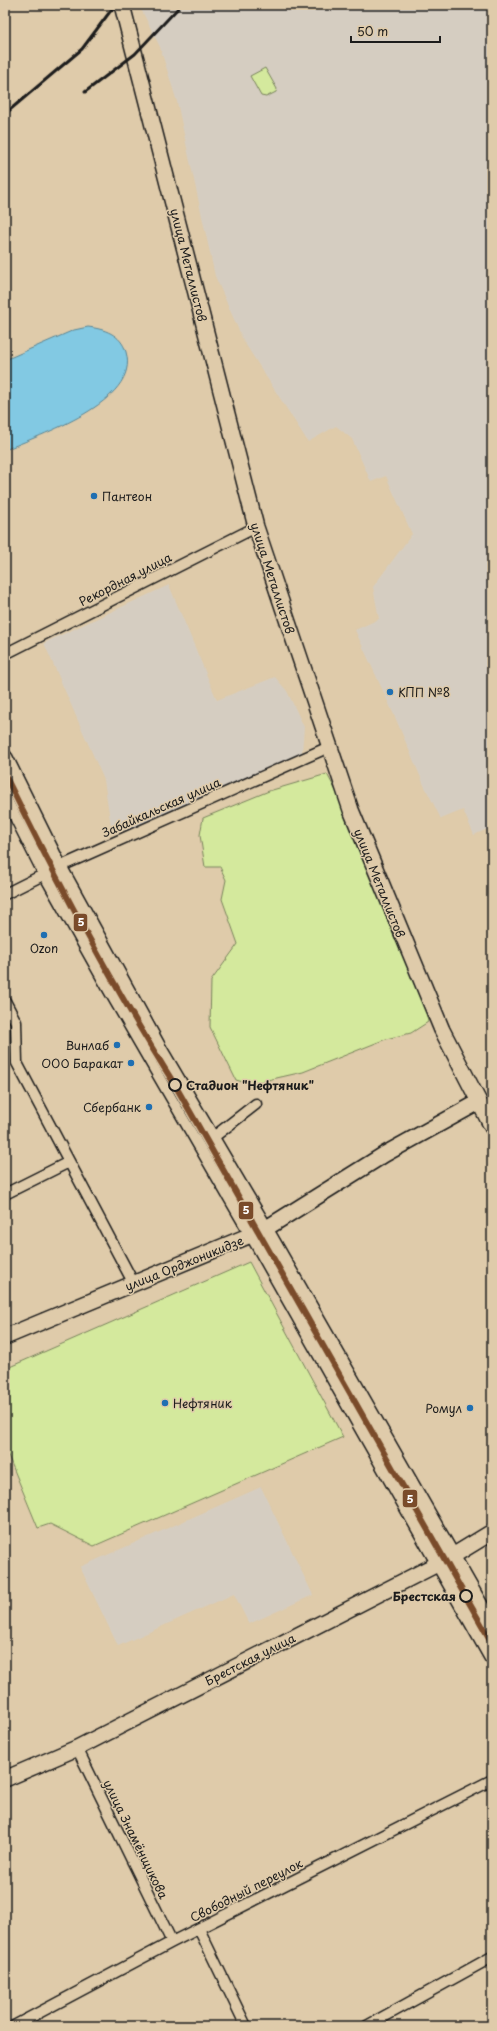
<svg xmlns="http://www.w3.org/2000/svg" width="497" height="2031" font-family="'Playpen Sans',sans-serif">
<rect width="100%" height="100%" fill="#dfcbaa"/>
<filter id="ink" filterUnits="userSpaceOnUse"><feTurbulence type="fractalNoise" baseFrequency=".025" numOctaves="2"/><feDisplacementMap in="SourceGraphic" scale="8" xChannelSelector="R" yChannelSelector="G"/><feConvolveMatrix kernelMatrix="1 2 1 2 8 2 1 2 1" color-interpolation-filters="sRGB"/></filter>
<g filter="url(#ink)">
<path fill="#d5cdc1" d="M141,5H492V827L474,835L463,810L441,819L424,785L395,717L355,630L379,619L373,587L412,534L386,476L371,482L352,439L336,426L308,442L244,342L215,276L177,102L160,47L140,7Z
M169,585L217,700L275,677L287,691L304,727L302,753L138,827L112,833L104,780L44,643Z
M261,1487L313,1595L249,1624L234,1594L118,1646L80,1567Z"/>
<path fill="#d4e99d" stroke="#78825c" d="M265,68L277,89L276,92L266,97L261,96L250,76Z
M327,774L351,819L396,939L426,1009L428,1022L411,1033L386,1039L303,1072L250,1084L236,1080L210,1027L211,981L238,944L222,899L226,880L220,867H205L200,835L203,818L269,791Z
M249,1262L343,1437L94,1546L50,1524L38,1528L5,1448V1369Z"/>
<path fill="#82c9e3" stroke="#598493" d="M88,327C104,329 121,334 126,352C141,402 39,435 5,450V360L74,330Z"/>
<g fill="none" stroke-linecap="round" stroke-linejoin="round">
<g stroke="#1c1c1c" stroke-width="13">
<path id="street" d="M5,654L256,527
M5,894L59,867L329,747
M5,1001L16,1022L17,1063L134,1284
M211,1139L256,1104
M5,1194L69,1162
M77,1748L172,1942
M199,1929L246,2026
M14,2026L172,1942L492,1780
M367,2026L492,1957"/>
</g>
<g stroke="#1c1c1c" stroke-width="18">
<path id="secondary" d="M122,5L256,527L351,810L442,1030L492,1127
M5,758L59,867L159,1049L265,1229L492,1626
M5,792L46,873L111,989L259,1245L492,1657
M5,1337L265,1229L385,1154L479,1102
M5,1779L77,1748L451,1557L492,1532"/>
</g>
<use href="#street" stroke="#dfcbaa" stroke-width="10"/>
<use href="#secondary" stroke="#dfcbaa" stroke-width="15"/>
<path stroke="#1c1c1c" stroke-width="1" d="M5,785C84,941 173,1091 261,1242C340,1377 416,1514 492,1650"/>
<path stroke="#1c1c1c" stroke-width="3" d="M85,92L135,54L181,5
M5,114L82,49L115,5"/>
<g stroke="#dfcbaa" stroke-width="9">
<path id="tram-1" d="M5,775C57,881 112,985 175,1085L492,1643"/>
</g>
<use href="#tram-1" stroke="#7a4b2a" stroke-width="6"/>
</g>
</g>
<g fill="#1f6fb2" stroke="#dfcbaa" stroke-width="1.5">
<circle cx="94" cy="496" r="4"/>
<circle cx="390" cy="692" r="4"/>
<circle cx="44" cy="935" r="4"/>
<circle cx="117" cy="1045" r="4"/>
<circle cx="131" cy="1063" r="4"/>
<circle cx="149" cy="1107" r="4"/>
<circle cx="165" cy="1403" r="4"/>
<circle cx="470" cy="1408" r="4"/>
</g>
<g fill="#dfcbaa" stroke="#1c1c1c" stroke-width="2">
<circle cx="175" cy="1085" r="6"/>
<circle cx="466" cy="1596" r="6"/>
</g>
<g text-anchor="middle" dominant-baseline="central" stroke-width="3" stroke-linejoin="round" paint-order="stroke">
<g font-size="12" fill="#1c1c1c" stroke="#dfcbaa">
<text transform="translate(189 265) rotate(76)">улица Металлистов</text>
<text transform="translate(273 578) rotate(72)">улица Металлистов</text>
<text transform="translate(125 579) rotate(-27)">Рекордная улица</text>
<text transform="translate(161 807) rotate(-24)">Забайкальская улица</text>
<text transform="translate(380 883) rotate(68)">улица Металлистов</text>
<text transform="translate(184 1263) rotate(-22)">улица Орджоникидзе</text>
<text transform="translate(250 1659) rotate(-27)">Брестская улица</text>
<text transform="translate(136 1839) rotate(64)">улица Знамёнщикова</text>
<text transform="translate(246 1890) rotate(-27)">Свободный переулок</text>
</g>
<g font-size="12" fill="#1c1c1c" stroke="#dfcbaa" text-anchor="end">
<text x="102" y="496" text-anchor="start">Пантеон</text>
<text x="398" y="692" text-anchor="start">КПП №8</text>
<text x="44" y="948" text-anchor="middle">Ozon</text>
<text x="109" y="1045">Винлаб</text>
<text x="123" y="1063">ООО Баракат</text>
<text x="141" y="1107">Сбербанк</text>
<text x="173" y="1403" text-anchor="start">Нефтяник</text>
<text x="462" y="1408">Ромул</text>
</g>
<g font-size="12" font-weight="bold" fill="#1c1c1c" stroke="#dfcbaa" text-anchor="start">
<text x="186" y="1085">Стадион "Нефтяник"</text>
<text x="456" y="1596" text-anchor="end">Брестская</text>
</g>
</g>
<g stroke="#dfcbaa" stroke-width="1.5">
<rect x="73" y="913" width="15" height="19" rx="4" fill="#7a4b2a"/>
<rect x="238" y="1201" width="16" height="19" rx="4" fill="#7a4b2a"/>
<rect x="402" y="1489" width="16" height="19" rx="4" fill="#7a4b2a"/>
</g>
<g font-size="11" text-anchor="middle" font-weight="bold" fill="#fff">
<text x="81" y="926">5</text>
<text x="246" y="1214">5</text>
<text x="410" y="1503">5</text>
</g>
<rect width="497" height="2031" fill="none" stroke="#dfcbaa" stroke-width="20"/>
<rect x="10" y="10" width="477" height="2011" fill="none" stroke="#1c1c1c" stroke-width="1.5" filter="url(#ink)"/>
<path d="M351 36v6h89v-6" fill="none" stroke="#1c1c1c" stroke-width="2"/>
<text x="357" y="36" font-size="12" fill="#1c1c1c" stroke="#dfcbaa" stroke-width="3" paint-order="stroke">50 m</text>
</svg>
